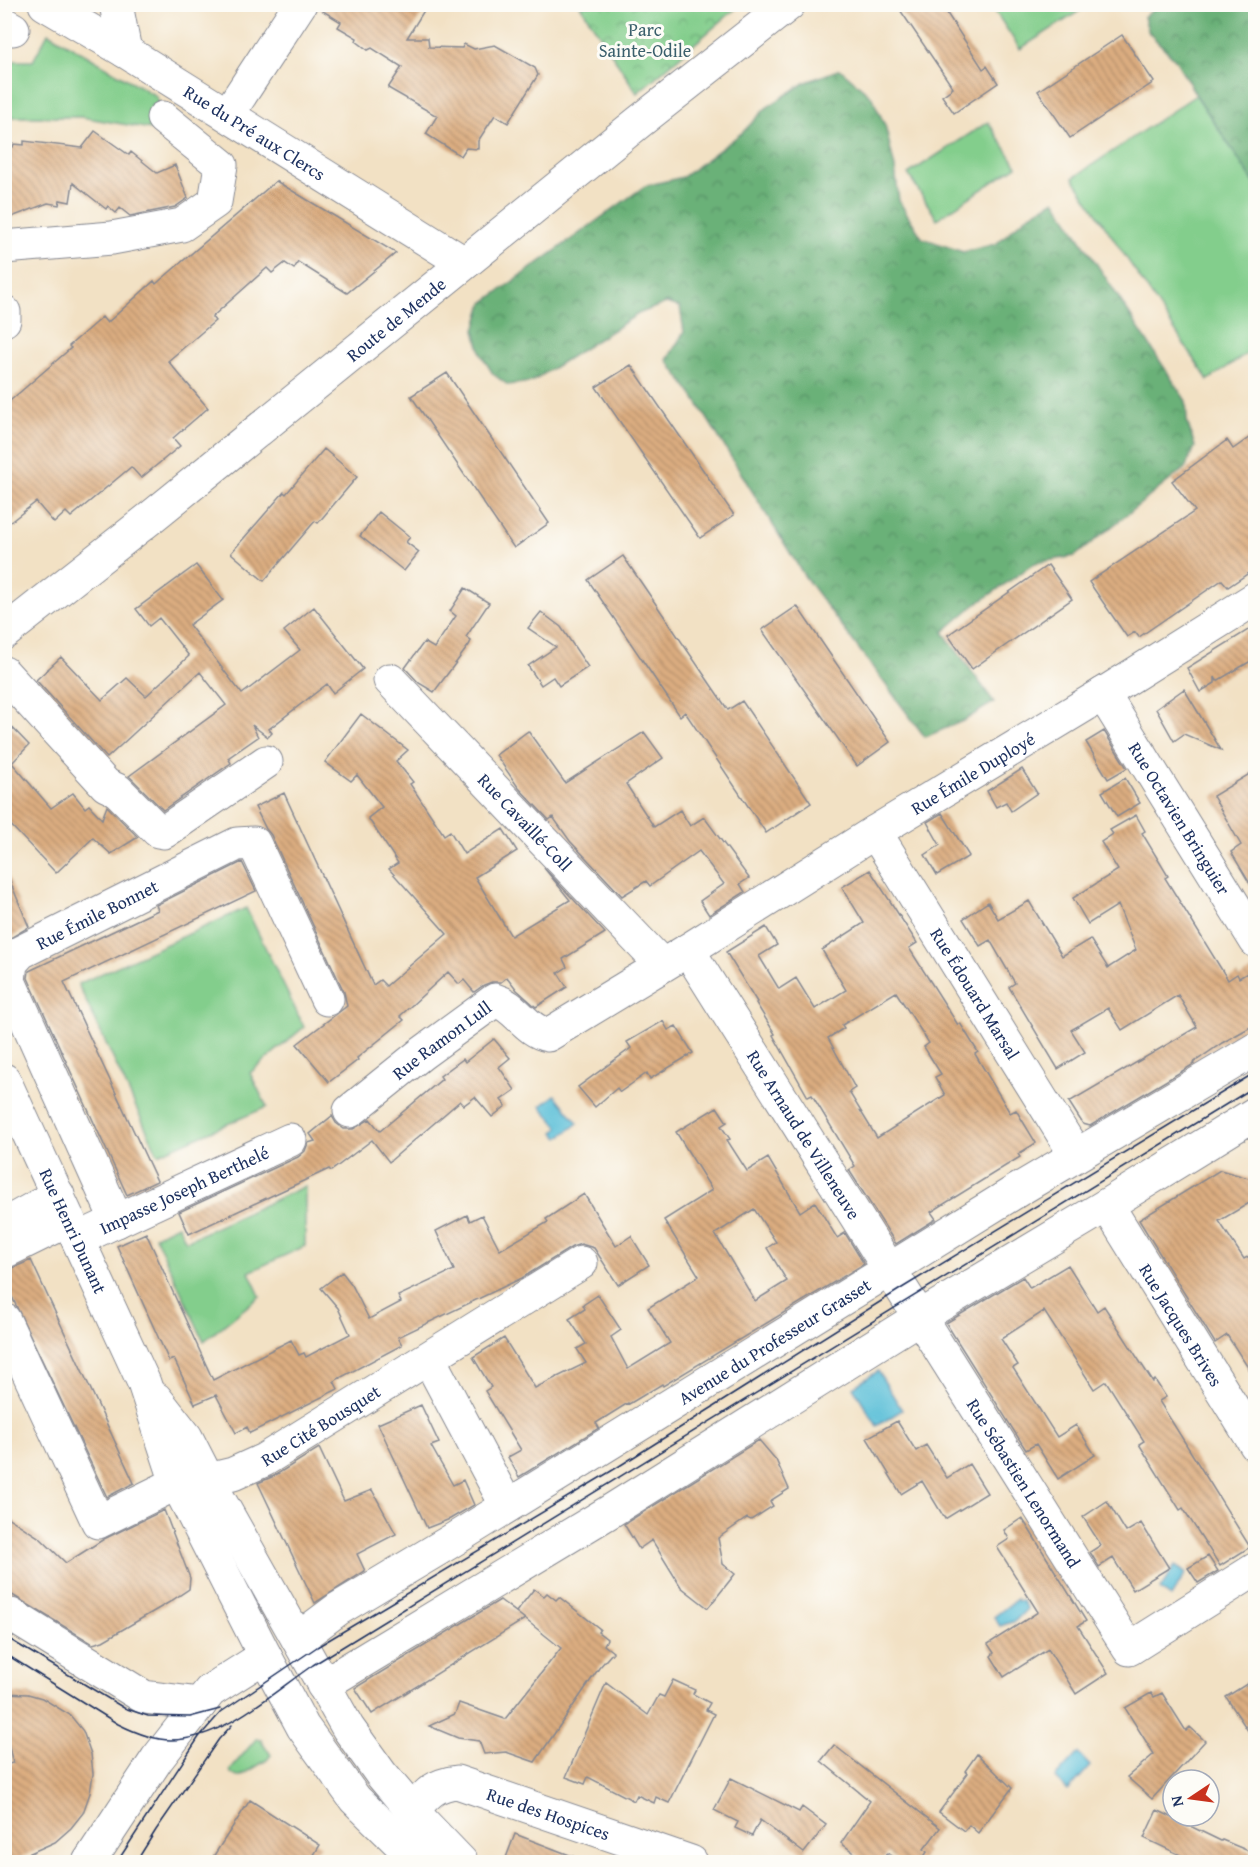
<svg xmlns="http://www.w3.org/2000/svg" width="1260" height="1867" font-family="'Gentium Book Plus',serif">
<defs>
<pattern id="forest-crowns" width="20" height="18" patternUnits="userSpaceOnUse" patternTransform="scale(1.5)"><rect width="20" height="18" fill="#6ab178"/><path d="M2 6a3 3 0 1 1 6 0M12 15a3 3 0 1 1 6 0" fill="none" stroke="#569066"/></pattern>
<pattern id="park-crowns" width="20" height="18" patternUnits="userSpaceOnUse" patternTransform="scale(1.5)"><rect width="20" height="18" fill="#83ce8c"/><path d="M2 6a3 3 0 1 1 6 0M12 15a3 3 0 1 1 6 0" fill="none" stroke="#6aa876"/></pattern>
<pattern id="building-back-hatch" width="6" height="6" patternUnits="userSpaceOnUse" patternTransform="scale(1.5)"><rect width="6" height="6" fill="#dcad80"/><path d="M-1 5l2 2M0 0l6 6M5-1l2 2" fill="none" stroke="#b28d6c"/></pattern>
</defs>
<rect width="100%" height="100%" fill="#fdfcf7"/>
<filter id="ink" filterUnits="userSpaceOnUse"><feTurbulence type="fractalNoise" baseFrequency=".0167" numOctaves="2"/><feDisplacementMap in="SourceGraphic" scale="12" xChannelSelector="R" yChannelSelector="G"/><feConvolveMatrix kernelMatrix="1 2 1 2 8 2 1 2 1" color-interpolation-filters="sRGB"/></filter>
<filter id="wash" filterUnits="userSpaceOnUse"><feTurbulence type="fractalNoise" baseFrequency=".008" numOctaves="4" result="noise"/><feDisplacementMap in="SourceGraphic" scale="24" xChannelSelector="R" yChannelSelector="G"/><feGaussianBlur stdDeviation="1.35" result="paint"/><feColorMatrix in="noise" values="0 0 0 0 0 0 0 0 0 0 0 0 0 0 0 0 0 1.4 0 .05"/><feComposite in="paint" operator="in"/></filter>
<g filter="url(#wash)">
<rect width="100%" height="100%" fill="#f2e1c4"/>
<path fill="#83ce8c" stroke="#4f7e75" stroke-width="1.5" d="M991,5H1089L1020,49Z
M48,33L156,96L163,118L151,129L81,117H5V61H33Z
M1196,95L1255,184V348L1208,380L1073,178Z
M988,122L1017,166L937,219L908,174Z
M246,908L304,1027L250,1073L267,1107L158,1154L78,984Z
M305,1186V1246L249,1272L260,1296L204,1341L155,1236L178,1225L186,1241Z
M256,1739L261,1740L271,1755L267,1760L241,1776L237,1777L231,1773L230,1770Z"/>
<path fill="url(#forest-crowns)" stroke="#42706b" stroke-width="1.5" d="M1160,5H1255V184L1196,95L1175,59L1149,33L1144,17Z
M840,69L871,96L885,125L895,168L899,201L922,238L963,252L996,244L1025,218L1055,200L1186,401L1187,421L1195,447L1185,468L1075,556L1035,563L971,608L943,632L994,702L965,720L925,737L805,577L694,397L667,360L684,332L680,307L666,303L638,314L531,382L508,385L493,374L481,354L475,330L483,303L645,186L683,177L743,132L766,108L804,83Z"/>
<path fill="url(#park-crowns)" stroke="#4f7e75" stroke-width="1.5" d="M580,5H740L637,93Z"/>
<path fill="#5bbfd8" stroke="#3b779b" stroke-width="1.5" d="M555,1095L578,1123L559,1138L554,1132L559,1128L541,1106Z
M878,1371L902,1410L877,1426L853,1387Z
M1175,1566L1186,1573L1171,1597L1160,1589Z
M1017,1599L1018,1601H1022L1027,1609L1015,1621L1000,1626L994,1617Z
M1078,1753L1090,1766L1068,1791L1055,1778Z"/>
<g id="blocks">
<path fill="url(#building-back-hatch)" fill-rule="evenodd" d="M319,4H428L407,38H428L429,47L462,48L464,44L474,49L495,45L535,68L538,75L508,123L495,115L478,141V149L466,148L461,156L426,134L437,116L388,88L402,67L372,48L368,50L356,41L357,38L338,27L341,22L318,8Z
M896,4H941L983,69L987,66L998,83L954,113L942,96L953,88Z
M1122,35L1154,82L1070,138L1038,91Z
M95,131L129,155L131,152L157,173L175,165L188,198L175,207L130,216L120,208L116,213L108,206L106,209L73,183L70,202L60,200L59,205L48,203L4,220V146L13,147L14,144L24,145V141L82,148Z
M276,181L396,253L347,293L298,262L294,269L285,263L272,273L267,268L212,317L215,321L168,361L208,408L173,438L180,446L141,478L131,467L71,517L66,512L54,523L36,502L4,527V406L71,348L69,346L102,317L107,323L154,281L156,284Z
M631,365L734,515L700,538L596,387Z
M447,373L549,523L514,548L411,396Z
M1256,433V568L1228,587L1222,580L1139,637L1135,632L1127,637L1089,582L1195,511L1172,481L1227,440L1233,449Z
M324,449L357,477L318,523L315,521L264,581L231,553L284,492L286,494Z
M379,512L410,537L406,542L419,552L404,571L360,536Z
M623,556L728,710L742,701L811,803L766,833L685,712L680,716L588,580Z
M196,565L223,600L189,625L242,694L300,650L284,631L314,607L363,669L333,693L327,684L269,729L272,733L268,737L252,725L258,737L228,758L231,763L163,810L129,776L226,705L200,672L107,758L36,680L61,657L102,700L127,678L146,696L189,656L159,618L149,626L136,609Z
M1048,565L1072,599L972,669L948,635Z
M465,588L489,603L466,637L471,641L469,645L434,692L419,683L405,668L424,642L434,648L456,616L450,611Z
M797,606L890,742L857,766L762,630Z
M541,612L561,627L588,667L559,686L553,677L541,685L528,666L556,647L528,628Z
M1256,625V658L1217,681L1215,677V683L1200,692L1187,668Z
M1184,689L1221,750L1184,734L1174,741L1156,709Z
M361,714L408,750L396,761L413,782L410,784L444,835L450,831L464,854L503,829L517,851L475,877L511,936L570,900L544,868L605,933L563,959L567,967L558,973L567,987L536,1007L517,990L507,977L501,982H492L484,985L474,992L464,980L459,984L448,972L400,1016L404,1020L357,1058L358,1060L329,1082L297,1044L347,1006L344,992L271,835L266,829L255,807L284,793L373,985L380,980L386,986L447,934L389,869L398,863L368,818L382,807L357,775L351,781L325,762Z
M4,719L29,745L12,763L51,808L73,793L85,808L89,805L102,819L107,806L138,837L111,854L93,838L56,873L4,818Z
M528,731L565,783L644,732L663,758L626,784L654,827L680,810L690,826L704,817L749,878L740,884L745,892L709,915L700,901L724,884L699,851L650,886L646,881L622,896L570,841L553,817L549,820L518,787L496,755Z
M1104,731L1127,768L1108,779L1086,742Z
M1022,769L1037,793L1011,811L1006,802L996,807L987,791Z
M1256,770V894L1231,852L1241,845L1213,796Z
M1125,778L1140,803L1117,817L1102,792Z
M942,813L969,856L937,875L925,855L940,845L927,822Z
M1136,815L1145,831L1142,833L1168,876L1165,878L1228,980L1237,974L1239,978L1256,968V1024L1222,1043L1193,1063L1194,1064L1090,1126L1083,1124L1069,1102L1197,1027L1178,995L1122,1030L1108,1008L1071,1030L1085,1052L1058,1069L1009,987L1015,983L990,940L980,946L963,919L988,902L998,919L1029,901L1062,956L1090,939L1108,968L1136,950L1118,905L1088,924L1073,898L1118,870L1101,842L1113,834L1110,830Z
M242,862L256,891L64,982L157,1181L127,1195L28,978L29,971L158,910L156,905Z
M5,869L29,927L4,942V869Z
M870,870L917,943L909,948L958,1025L960,1023L978,1052L975,1054L1010,1113L1016,1110L1036,1143L1018,1154L1020,1157L931,1212L936,1219L896,1244L849,1170L855,1166L812,1095L808,1097L773,1035L775,1034L756,1003L757,1002L726,952L766,927L777,945L759,956L779,989L796,978L815,1009L846,990L822,950L864,923L842,887ZM896,992L929,1043L924,1047L941,1074L935,1077L945,1095L877,1138L849,1092L855,1088L828,1038L844,1028L842,1025Z
M663,1021L668,1030L676,1026L693,1053L650,1079L647,1073L620,1092L617,1088L595,1107L578,1087L631,1048L627,1042Z
M494,1039L510,1058L499,1067L515,1090L501,1100L506,1106L492,1117L475,1097L464,1105L460,1101L389,1162L372,1140L331,1171L329,1169L189,1234L179,1212L298,1157L305,1151L308,1143L315,1141L310,1134L332,1116L336,1123L344,1129H353L370,1119L380,1131L442,1079L440,1076L463,1059L465,1062Z
M717,1107L727,1122L721,1126L730,1139L727,1140L747,1171L768,1158L800,1212L815,1202L837,1238L845,1233L864,1264L663,1386L662,1384L629,1404L628,1403L596,1423L599,1428L519,1477L508,1457L521,1450L485,1391L491,1387L473,1357L504,1338L535,1388L586,1363L577,1349L586,1344L569,1319L585,1309L583,1305L598,1295L621,1330L611,1337L628,1369L670,1343L648,1308L699,1276L664,1220L712,1190L676,1132ZM754,1209L776,1242L767,1248L787,1281L755,1301L715,1234Z
M1220,1170L1256,1180V1199L1219,1221L1244,1259L1256,1252V1380L1227,1335L1215,1343L1139,1220Z
M584,1194L616,1246L631,1236L649,1265L618,1285L594,1248L581,1244L572,1247L522,1278L398,1337L402,1345L334,1381L338,1389L250,1433L247,1427L236,1433L216,1395L195,1404L174,1359L169,1361L117,1246L146,1233L213,1380L291,1340L299,1355L304,1353L306,1357L350,1334L338,1308L321,1288L342,1272L352,1285L369,1319L401,1302L398,1296L454,1270L436,1231L467,1215L470,1221L482,1215L500,1250L548,1222L546,1219Z
M31,1260L134,1483L107,1497L4,1280V1272Z
M1068,1265L1097,1311L1104,1306L1153,1382L1155,1380L1166,1397L1159,1401L1250,1547L1220,1566L1183,1508L1180,1510L1139,1444L1144,1441L1106,1381L1094,1389L1044,1311L1001,1339L1018,1365L1013,1368L1057,1437L1076,1425L1095,1455L1058,1479L1036,1444L1026,1450L946,1323L1023,1277L1030,1288Z
M421,1405L439,1443L431,1446L453,1485L463,1480L474,1505L450,1519L427,1528L378,1424Z
M897,1421L916,1451L926,1445L947,1478L969,1464L987,1493L945,1519L922,1481L901,1494L867,1438Z
M759,1440L776,1460L789,1489L770,1501L773,1506L751,1520L747,1518L718,1538L723,1564L735,1574L708,1608L681,1587L652,1540L639,1549L624,1524Z
M319,1448L344,1501L372,1490L396,1534L357,1554L365,1571L315,1603L258,1483L274,1476Z
M1107,1501L1126,1532L1141,1523L1169,1568L1133,1590L1113,1558L1099,1567L1090,1552L1101,1545L1083,1517Z
M164,1510L190,1578L189,1589L168,1603L103,1641L93,1644L4,1590V1515L40,1538L66,1563L104,1539Z
M1022,1518L1086,1621L1078,1626L1108,1673L1076,1694L1048,1649L1004,1677L991,1656L994,1653L988,1644L1038,1612L997,1547L1009,1539L1004,1530Z
M1208,1556L1218,1571L1198,1583L1188,1568Z
M534,1589L544,1596L547,1593L556,1600L559,1597L600,1629L598,1632L607,1639L604,1645L613,1652L599,1668L535,1762L506,1752L484,1754L479,1741L458,1738L429,1726L455,1714L459,1703L505,1719L561,1648L516,1612Z
M500,1600L525,1619L372,1714L355,1688Z
M1256,1678V1743L1226,1697Z
M673,1680L695,1690L693,1694L710,1703L706,1710L714,1714L669,1803L656,1797L654,1803L637,1795L634,1801L588,1777L585,1784L566,1777L606,1683L648,1715L659,1695L664,1697Z
M4,1693L28,1694L42,1698L70,1715L83,1731L91,1754L93,1774L90,1793L83,1813L71,1828L55,1842L8,1863H4V1765L13,1763L4,1728V1722L9,1721L4,1702Z
M1151,1693L1154,1697L1162,1693L1186,1731L1190,1727L1205,1741L1152,1799L1127,1777L1154,1754L1125,1708Z
M834,1745L940,1828L924,1849L927,1852L920,1863H903L888,1853L881,1863H868L841,1843L870,1801L821,1761Z
M977,1754L1012,1788L978,1833L969,1825L964,1831L939,1812L968,1773L965,1771Z
M731,1778L799,1812L802,1807L826,1825L804,1853L760,1820L752,1836L735,1828L738,1822L714,1810Z
M250,1800L320,1845L309,1863H209Z
M1157,1810L1221,1841L1222,1840L1256,1854V1863H1197L1144,1838Z
M515,1834L585,1861L584,1863H504Z"/>
</g>
</g>
<g filter="url(#ink)">
<use href="#blocks" fill-opacity="0" stroke="#868891" stroke-width="1.5"/>
<g fill="none" stroke-linecap="round" stroke-linejoin="round">
<g stroke="#868891" stroke-width="35">
<g id="minor">
<path id="s1" d="M45,4L125,51L464,263"/>
<path d="M116,4L125,51"/>
<path d="M4,24L13,29"/>
<path d="M228,114L300,4"/>
<path d="M4,247L112,238L182,225L215,202L221,165L163,118"/>
<path d="M4,312V320"/>
<path id="s2" d="M4,633L149,519L639,122L789,4"/>
<path d="M4,673L106,785L117,790L158,831L164,832L266,762"/>
<path id="s3" d="M390,680L662,965"/>
<path id="s4" d="M1103,694L1256,941"/>
<path id="s5" d="M875,832L1076,1155"/>
<path id="s6" d="M688,950L1129,1649L1256,1569"/>
<path id="s7" d="M350,1111L421,1054L495,1000C516,1006 526,1031 548,1035L688,950L875,832L1103,694L1256,598"/>
<path id="s8" d="M1107,1205L1256,1445"/>
<path id="s9" d="M117,1221L9,981L11,963L21,952L237,844L254,843L327,999"/>
<path d="M4,1225L58,1195"/>
<path id="s10" d="M78,1239L290,1140"/>
<path d="M4,1252L69,1220"/>
<path d="M4,1320L98,1522L177,1483"/>
<path d="M429,1359L507,1506"/>
<path id="s11" d="M208,1480L233,1474L264,1460L581,1263"/>
<path d="M4,1614L11,1615L144,1697L200,1704"/>
<path id="s12" d="M298,1639L338,1609L448,1543L1018,1190L1256,1049"/>
<path d="M323,1685L609,1512L920,1317L1107,1205L1256,1113"/>
<path id="s13" d="M412,1811C427,1794 433,1785 457,1782L691,1862"/>
<path d="M89,1862L157,1759L210,1691L265,1656"/>
</g>
</g>
<g stroke="#868891" stroke-width="35">
<g id="major">
<path id="s14" d="M4,1080L144,1383L177,1483L265,1656L303,1727L355,1799L419,1862"/>
<path d="M156,1399L186,1437L208,1480L348,1728L381,1774L412,1811L461,1862"/>
</g>
</g>
<use href="#minor" stroke="#fff" stroke-width="33"/>
<use href="#major" stroke="#fff" stroke-width="33"/>
<path stroke="#1b2f5e" stroke-width="1.5" d="M4,1636L124,1708L148,1716L190,1717L220,1709
M4,1653L118,1724C134,1732 153,1740 171,1740C224,1739 272,1693 313,1665L1256,1086
M117,1862L199,1737L221,1712L317,1647L613,1470L902,1288L1256,1072
M136,1862L156,1830L219,1739L232,1725"/>
</g>
</g>
<g text-anchor="middle" dominant-baseline="central" stroke-width="6" stroke-linejoin="round" paint-order="stroke">
<g font-size="18" fill="#3a5f6c" stroke="#fdfcf7">
<text x="645" y="29">Parc<tspan x="645" dy="21">Sainte-Odile</tspan></text>
</g>
<g font-size="18" fill="#1b2f5e" stroke="#fdfcf7">
<text stroke="none"><textPath href="#s1" startOffset="246">Rue du Pré aux Clercs</textPath></text>
<text stroke="none"><textPath href="#s2" startOffset="502">Route de Mende</textPath></text>
<text stroke="none"><textPath href="#s7" startOffset="746">Rue Émile Duployé</textPath></text>
<text stroke="none"><textPath href="#s4" startOffset="146">Rue Octavien Bringuier</textPath></text>
<text stroke="none"><textPath href="#s3" startOffset="196">Rue Cavaillé-Coll</textPath></text>
<text stroke="none"><textPath href="#s9" startOffset="381">Rue Émile Bonnet</textPath></text>
<text stroke="none"><textPath href="#s5" startOffset="190">Rue Édouard Marsal</textPath></text>
<text stroke="none"><textPath href="#s7" startOffset="116">Rue Ramon Lull</textPath></text>
<text stroke="none"><textPath href="#s6" startOffset="218">Rue Arnaud de Villeneuve</textPath></text>
<text stroke="none"><textPath href="#s10" startOffset="117">Impasse Joseph Berthelé</textPath></text>
<text stroke="none"><textPath href="#s14" startOffset="166">Rue Henri Dunant</textPath></text>
<text stroke="none"><textPath href="#s8" startOffset="141">Rue Jacques Brives</textPath></text>
<text stroke="none"><textPath href="#s12" startOffset="562">Avenue du Professeur Grasset</textPath></text>
<text stroke="none"><textPath href="#s11" startOffset="126">Rue Cité Bousquet</textPath></text>
<text stroke="none"><textPath href="#s6" startOffset="630">Rue Sébastien Lenormand</textPath></text>
<text stroke="none"><textPath href="#s13" startOffset="152">Rue des Hospices</textPath></text>
</g>
</g>
<rect width="1260" height="1867" fill="none" stroke="#fdfcf7" stroke-width="24"/>
<g transform="translate(1191 1798) rotate(257)"><circle r="28" fill="#fdfcf7" stroke="#a3aaba" stroke-width="1.5"/>
<path d="M0-4.5L10 22L0 15L-10 22Z" fill="#c8321e"/>
<text y="-9" font-size="16" font-weight="bold" text-anchor="middle" fill="#1b2f5e">N</text>
</g>
</svg>
